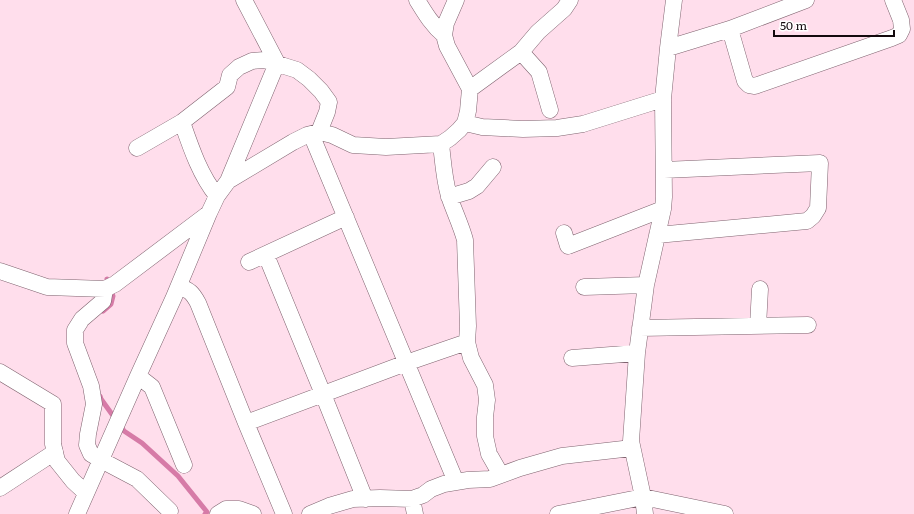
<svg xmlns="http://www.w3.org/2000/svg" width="914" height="514" font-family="Literata,serif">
<rect width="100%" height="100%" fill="#ffdeec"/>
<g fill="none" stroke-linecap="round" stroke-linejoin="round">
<path stroke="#d67ba7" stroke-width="5" d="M103,311L111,304L113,296L107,279
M100,396L101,399L124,431L142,443L178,476L207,512L205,514"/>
<g stroke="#7f636f" stroke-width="17">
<path id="minor" d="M417,0C425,13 432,25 444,35
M456,0L446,23L444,35L447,46L470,89
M730,29L745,81L749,85L755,86L892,38L899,35L902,29L901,20L893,0
M668,48L730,29L806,0
M521,52L539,72L550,110
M182,122C191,148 200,175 217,196
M465,123L482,127L523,129L557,128L583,124L663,99
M311,134L456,482
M441,144C443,161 444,179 449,196C454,211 461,225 465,240L468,326L467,342L471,358L485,385L487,400L485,417V436L489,454L501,475
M137,148L182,122L227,87L230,75L239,67L252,61L265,60L297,70L309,79L321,91L329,102L327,112L319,132
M228,181L293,142L307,135L319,132L332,135L353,145L386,147L441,144L450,138L459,130L465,123L468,111L470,89L521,52L538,32L564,9L570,0
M449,197L469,191L477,186L493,167
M564,233L568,246L663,209
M657,235L807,221L813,216L818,208L820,163L664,170
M266,255L323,394L365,499
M249,262L346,217
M0,271L47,287L105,289L115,284L208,214
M179,286C190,291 192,292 198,303L246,423L284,514
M584,287L646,285
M105,289L103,301L82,319L75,330V343L91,386L94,404L88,434L87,445L91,454L101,460L137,479L170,511
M758,326L760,289
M640,328L808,325
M572,358L637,353
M0,372L53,404V444L57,461L73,481L86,493
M138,376L152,387L184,465
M246,423L406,363L467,342
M0,488L55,452
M412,499L415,514
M77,514L138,376L174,297L209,213L217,196L228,181L277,63L244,0
M218,514L226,509H239L253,514
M310,514L329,506L353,499L380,498L412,499L423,495L431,489L444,484L468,480L490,479L520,468L562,456L632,448
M558,514L643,497L725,514
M645,514L643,497L631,441L637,353L646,285L663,209L664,197L663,99L668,48L674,0"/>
</g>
<use href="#minor" stroke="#fff" stroke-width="16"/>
</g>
<path d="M774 30v6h120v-6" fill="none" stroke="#13090d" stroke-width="2"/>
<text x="780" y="30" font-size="12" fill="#13090d" stroke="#ffffff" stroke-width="3" paint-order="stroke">50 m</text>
</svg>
